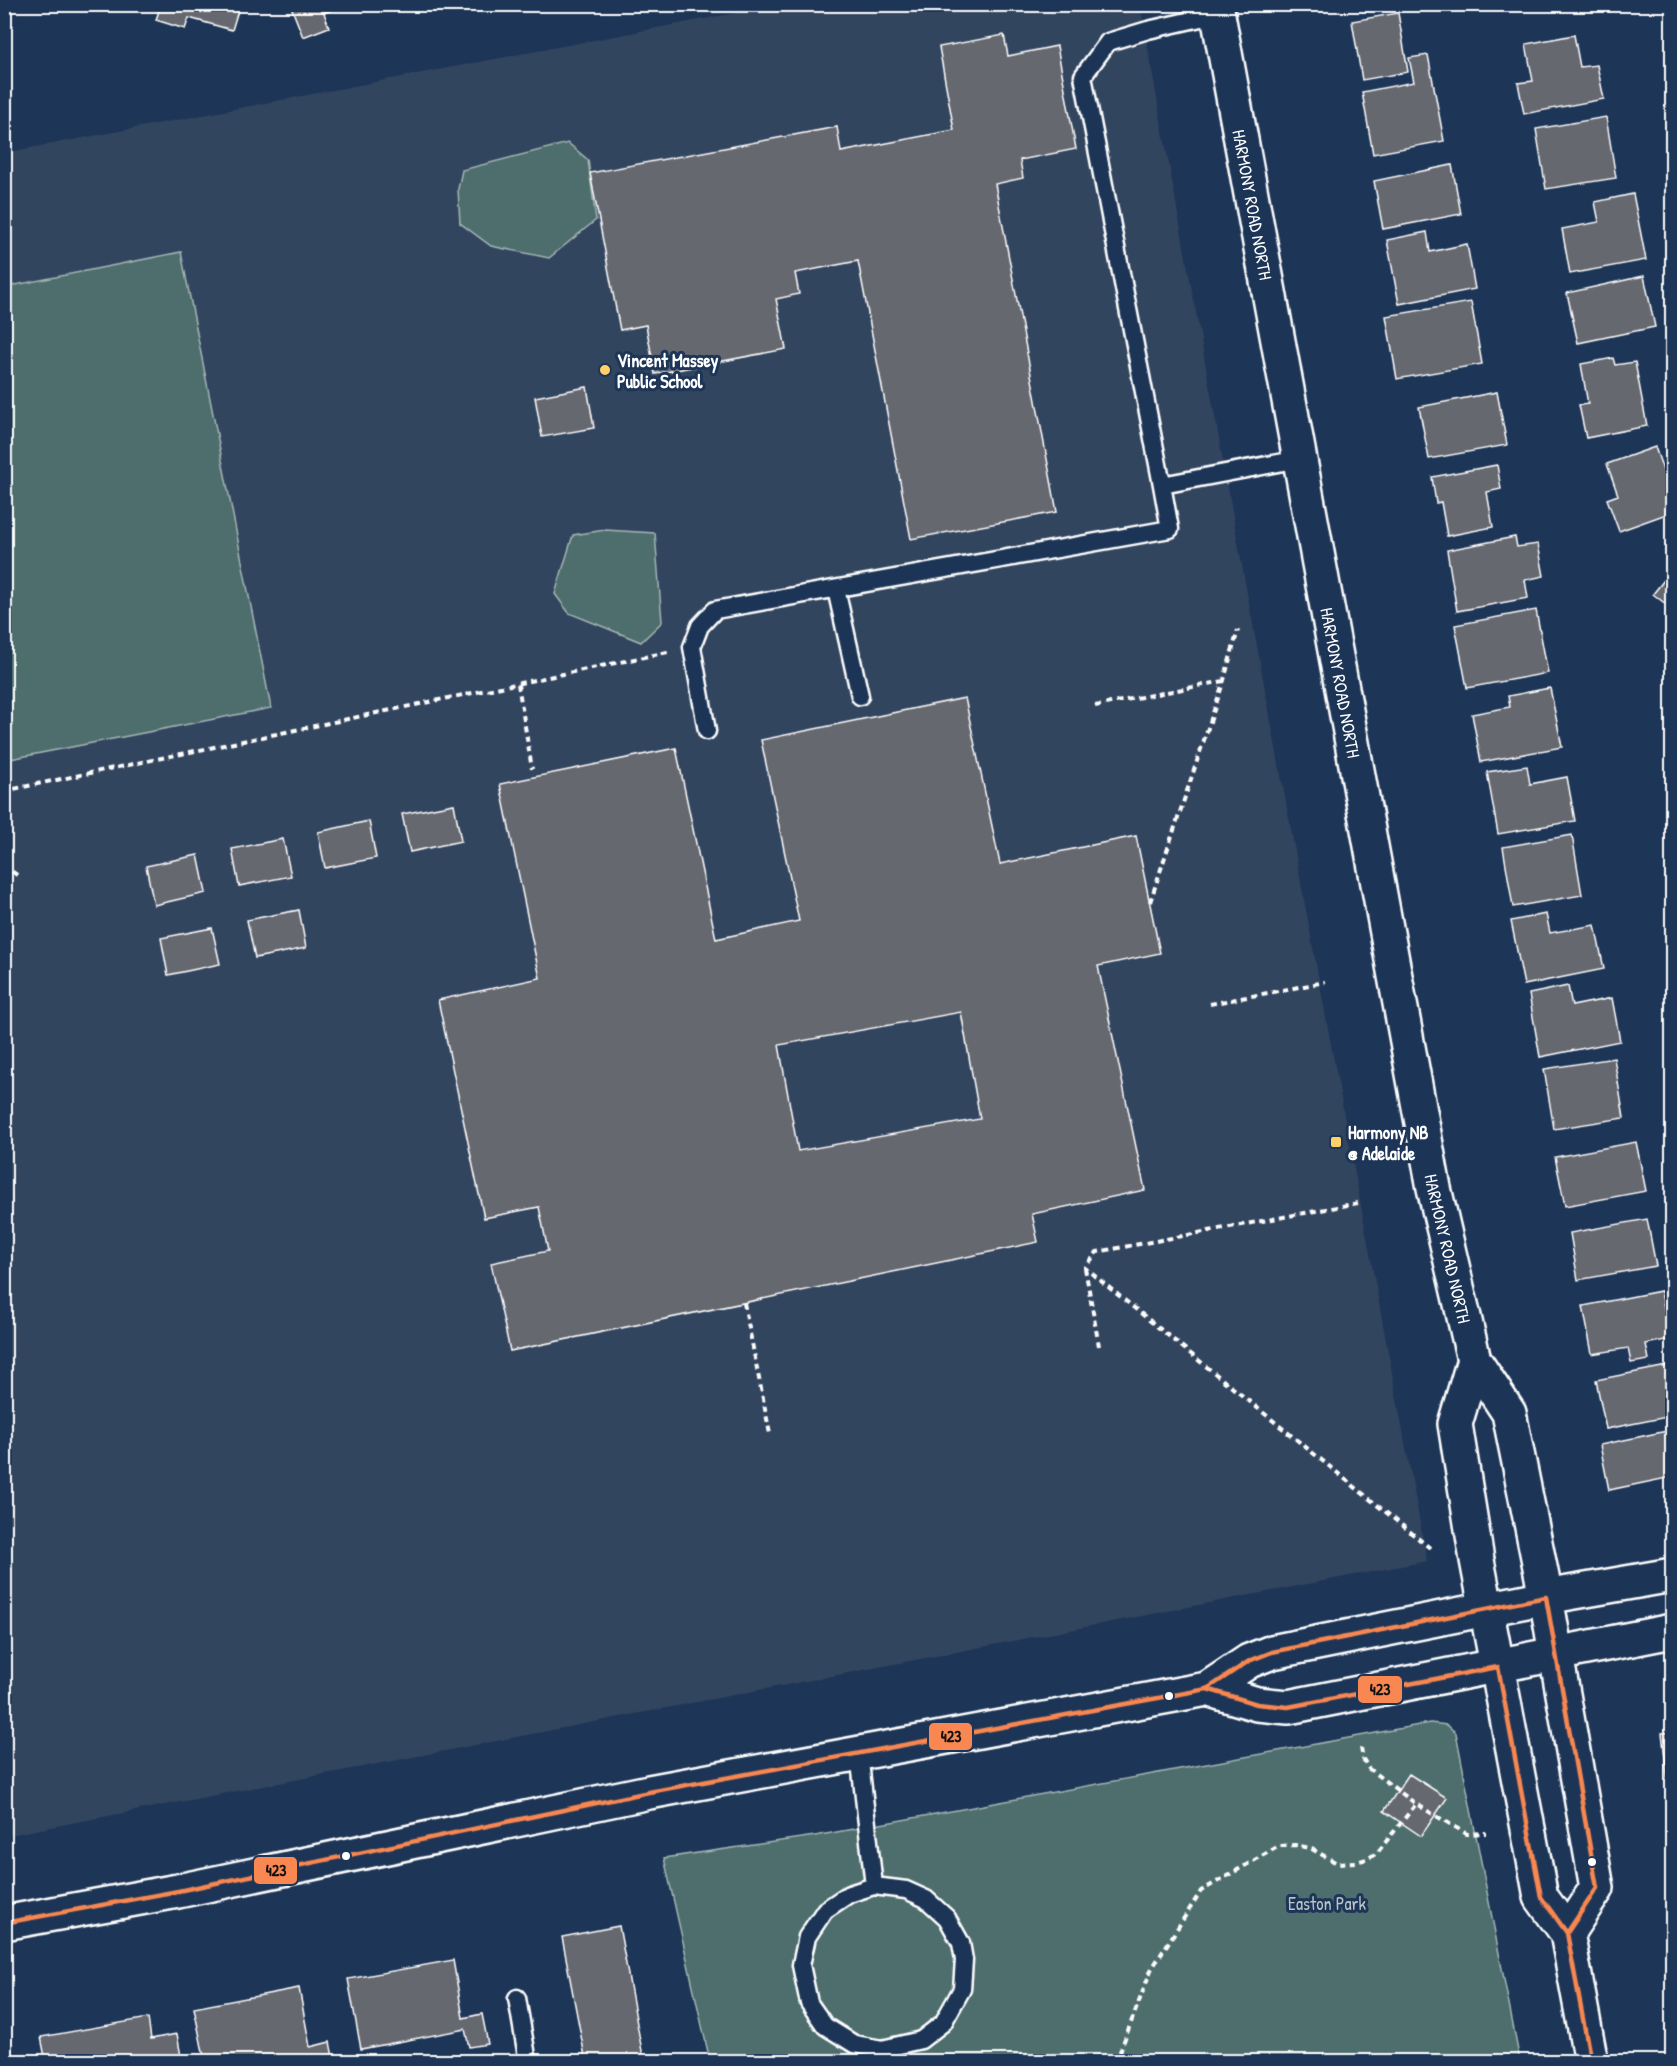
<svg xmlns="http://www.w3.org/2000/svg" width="1677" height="2066" font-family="'Patrick Hand',sans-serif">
<rect width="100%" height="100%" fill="#1d3557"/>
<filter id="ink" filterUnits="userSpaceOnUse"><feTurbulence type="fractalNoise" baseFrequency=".0167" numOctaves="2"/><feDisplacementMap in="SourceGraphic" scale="12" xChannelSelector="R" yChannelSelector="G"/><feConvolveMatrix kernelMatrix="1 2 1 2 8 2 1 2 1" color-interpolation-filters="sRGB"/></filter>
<g filter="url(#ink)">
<path fill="#33445e" d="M777,5H1140L1246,587L1427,1561L5,1836L4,153Z"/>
<path fill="#4e6e6d" stroke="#a6b6b6" stroke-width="1.5" d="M568,143L588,160L596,220L549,258L491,246L460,223L458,189L462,170Z
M181,252L271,708L5,760V287Z
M605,530L655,533L662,622L641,642L569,613L555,594L573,535Z
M1430,1723L1447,1725L1456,1733L1520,2061H710L664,1858L815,1836Z"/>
<path fill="#666770" stroke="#fff" stroke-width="1.5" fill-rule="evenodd" d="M161,4H240L232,30L189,18L185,29L156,20Z
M290,4H346L324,13L329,27L303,37Z
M1599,4H1613L1609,11Z
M1398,13L1408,72L1362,80L1352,21Z
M1004,35L1008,56L1057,46L1076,149L1020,160L1023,178L995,184L1057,512L911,539L858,261L795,273L799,294L776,299L786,349L655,374L646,325L620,330L590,173L837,127L841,152L954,130L939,47Z
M1574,35L1580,67L1597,65L1604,99L1524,114L1518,83L1533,81L1526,44Z
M1428,55L1444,141L1373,154L1362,92L1414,82L1409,58Z
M1606,117L1616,178L1546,189L1536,129Z
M1452,165L1461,214L1383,229L1374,181Z
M1633,194L1646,260L1570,274L1562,229L1599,222L1595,202Z
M1427,232L1430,252L1467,244L1475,289L1399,304L1387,240Z
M1644,276L1655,327L1578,343L1567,293Z
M1471,302L1482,364L1397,379L1386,316Z
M1613,358L1615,365L1635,362L1647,426L1586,438L1579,405L1588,404L1581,364Z
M587,387L594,428L542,437L535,397Z
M1497,392L1507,445L1429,459L1419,407Z
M1655,447L1672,496V512L1619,531L1607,499L1618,495L1607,464Z
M1497,465L1501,489L1487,492L1493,527L1447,536L1441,502L1436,503L1432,477Z
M1515,537L1517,547L1538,544L1544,576L1525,580L1528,598L1457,611L1447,550Z
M1672,570V609L1653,594Z
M1536,610L1548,673L1467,688L1455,625Z
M1550,688L1562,747L1481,762L1472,714L1510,707L1508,696Z
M965,698L1000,864L1136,836L1160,953L1098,966L1145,1190L1032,1214L1038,1242L510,1351L491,1263L548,1251L539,1207L484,1218L438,1000L540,978L500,784L676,748L716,939L799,921L761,740ZM961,1012L980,1119L798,1151L779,1045Z
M1527,766L1530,784L1567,777L1575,821L1498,834L1487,772Z
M454,804L461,841L410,852L402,814Z
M369,821L376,858L325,868L318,832Z
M1572,835L1582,895L1513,907L1503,847Z
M283,839L291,876L239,886L232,849Z
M198,855L206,893L154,905L146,866Z
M299,910L306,948L255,958L247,920Z
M1546,914L1550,933L1595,925L1604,969L1524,985L1511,921Z
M212,928L220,964L168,975L161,938Z
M1568,986L1572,1006L1612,998L1620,1041L1540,1057L1529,994Z
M1614,1058L1624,1118L1554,1129L1544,1069Z
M1636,1142L1646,1191L1565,1206L1555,1157Z
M1647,1219L1656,1266L1578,1280L1570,1233Z
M1661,1291L1670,1339L1646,1344L1649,1360L1631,1363L1628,1348L1592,1354L1583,1306Z
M1672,1365V1416L1606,1429L1596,1380Z
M1672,1430V1477L1609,1490L1600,1445Z
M1672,1732V1801H1670L1662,1733Z
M1409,1774L1447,1798L1421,1836L1384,1811Z
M619,1926L644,2062H586L562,1937Z
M453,1960L463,2018L482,2014L488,2044L469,2047L465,2029L361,2049L348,1979Z
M299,1988L310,2047L330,2042L334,2062H313L312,2058L296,2062H205L194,2008Z
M148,2018L151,2039L177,2034L182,2062H46L41,2037Z"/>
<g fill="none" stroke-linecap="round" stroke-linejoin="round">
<g stroke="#fff" stroke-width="21">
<path id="lane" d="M1218,14L1148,30L1108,42L1083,76L1162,485L1299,459
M836,589L860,696
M707,731L692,647L700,626L715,610L1170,529L1162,485
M859,1753L874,1886L849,1894L825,1910L807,1937L801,1965L809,2003L825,2026L854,2044L882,2049L921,2040L943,2023L962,1989L964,1960L961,1943L947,1918L926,1899L906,1890L874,1886
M517,1998L528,2062"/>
</g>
<g stroke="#fff" stroke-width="38">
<g id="secondary">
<path id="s1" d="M1216,4L1434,1188L1474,1360L1509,1413L1546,1597L1597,1888L1567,1933"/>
<path d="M1474,1360L1455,1424L1477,1560L1541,1897L1567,1933L1591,2062"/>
<path d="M1207,1689L1257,1704L1288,1707L1672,1631"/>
<path d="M4,1923L178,1891L649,1792L1207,1689L1249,1661L1272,1652L1546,1597L1672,1575"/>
</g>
</g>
<path stroke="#fff" stroke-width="4" stroke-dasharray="6 4.5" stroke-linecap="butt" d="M518,684L532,769
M1095,706L1224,681
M4,791L668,652
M4,865L18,876
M1150,902L1224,680L1238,630
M1210,1004L1325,982
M1358,1203L1097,1252L1085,1268L1430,1548
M1085,1268L1099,1346
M744,1303L770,1434
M1361,1748L1363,1759L1369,1769L1416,1804L1467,1834L1486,1833
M1116,2062L1151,1970L1201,1891L1279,1846L1295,1845L1310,1848L1337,1863L1356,1862L1367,1859L1377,1853L1416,1804"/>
<use href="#lane" stroke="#1d3557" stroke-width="16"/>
<use href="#secondary" stroke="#1d3557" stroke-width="33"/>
<g stroke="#1d3557" stroke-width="9">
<path id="bus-1" d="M1207,1689L1257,1704L1288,1707L1498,1667L1541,1897L1567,1933L1591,2062
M4,1923L178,1891L649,1792L1207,1689L1249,1661L1272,1652L1546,1597L1597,1888L1567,1933"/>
</g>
<use href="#bus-1" stroke="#f88751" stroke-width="4.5"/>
</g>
</g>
<g fill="#ffd166" stroke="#1d3557" stroke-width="2">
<circle cx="605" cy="370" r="6"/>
<rect x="1330" y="1136" width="12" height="12" rx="3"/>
</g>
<g fill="#fff" stroke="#1d3557" stroke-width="2">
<circle cx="1169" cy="1696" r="5"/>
<circle cx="346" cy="1856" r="5"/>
<circle cx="1592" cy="1862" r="5"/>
</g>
<g text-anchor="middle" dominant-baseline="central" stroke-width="6" stroke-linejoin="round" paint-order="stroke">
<g font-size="18" fill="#fff" stroke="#1d3557">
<text stroke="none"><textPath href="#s1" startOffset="204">HARMONY ROAD NORTH</textPath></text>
<text stroke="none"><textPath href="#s1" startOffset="690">HARMONY ROAD NORTH</textPath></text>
<text stroke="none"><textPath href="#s1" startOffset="1266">HARMONY ROAD NORTH</textPath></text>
</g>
<g font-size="18" font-weight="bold" fill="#fff" stroke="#1d3557" text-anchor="start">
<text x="617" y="360">Vincent Massey<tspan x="617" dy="21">Public School</tspan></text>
<text x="1348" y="1132">Harmony NB<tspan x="1348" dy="21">@ Adelaide</tspan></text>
</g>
<g font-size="18" fill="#b8c5c5" stroke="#1d3557">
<text x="1327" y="1903">Easton Park</text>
</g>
</g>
<g stroke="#1d3557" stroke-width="2">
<rect x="1357" y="1675" width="46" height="29" rx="6" fill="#f88751"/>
<rect x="928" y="1722" width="45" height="29" rx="6" fill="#f88751"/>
<rect x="253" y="1856" width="45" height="29" rx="6" fill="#f88751"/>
</g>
<g font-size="16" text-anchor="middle" font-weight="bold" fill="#111">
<text x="1380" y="1695">423</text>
<text x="951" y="1742">423</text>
<text x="276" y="1876">423</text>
</g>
<rect width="1677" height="2066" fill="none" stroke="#1d3557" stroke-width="24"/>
<rect x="12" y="12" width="1653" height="2042" fill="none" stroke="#fff" stroke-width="2" filter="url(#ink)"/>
</svg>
